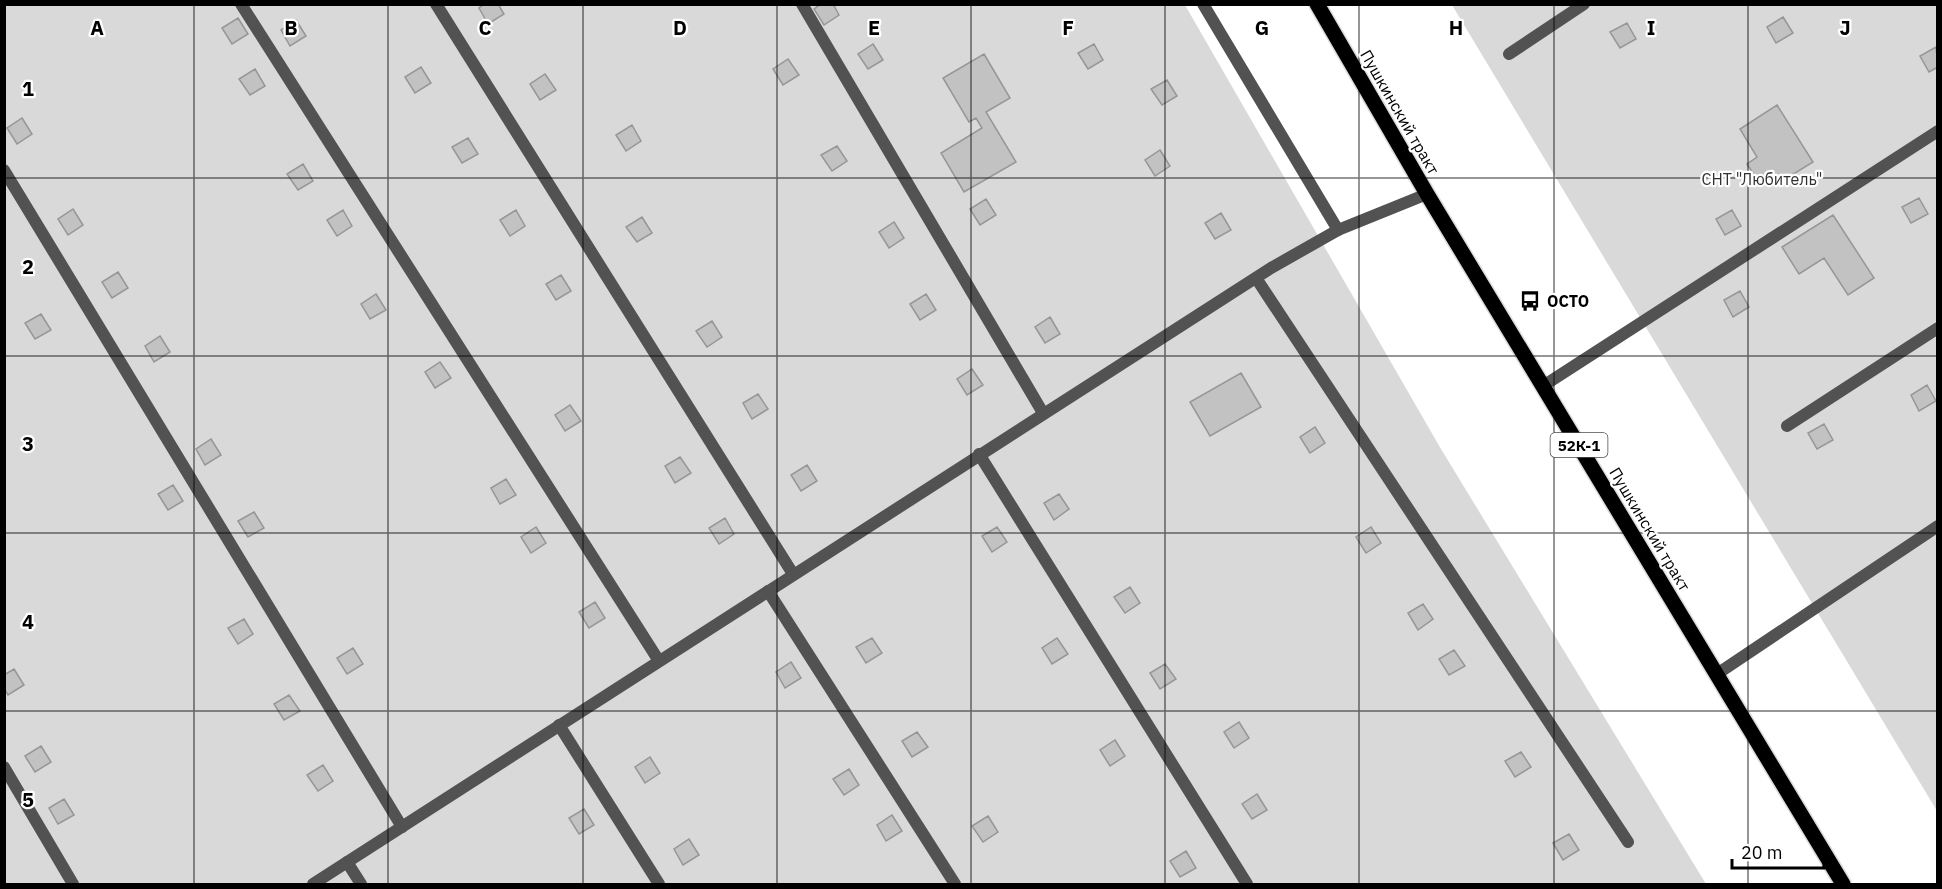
<svg xmlns="http://www.w3.org/2000/svg" width="1942" height="889" font-family="'IBM Plex Sans',sans-serif">
<rect width="100%" height="100%" fill="#fff"/>
<path fill="#d9d9d9" d="M5,4L1185,5L1441,449L1706,884H5Z
M1452,5H1937V811Z"/>
<path fill="#c2c2c2" stroke="#969696" stroke-width="1.5" d="M484,4H498L504,14L488,24L479,8Z
M821,4H833L839,15L824,25L814,9Z
M1783,17L1793,33L1776,43L1767,27Z
M238,18L248,34L232,44L222,28Z
M296,20L306,36L290,46L281,30Z
M1627,23L1636,39L1620,48L1610,32Z
M873,44L883,60L868,69L858,54Z
M1094,44L1103,60L1088,69L1078,53Z
M1936,47L1938,67L1929,72L1920,56Z
M984,54L1010,98L986,112L1016,162L964,192L941,153L982,128L976,118L969,122L943,78Z
M788,59L799,75L783,85L773,69Z
M421,67L431,83L415,93L405,77Z
M255,69L265,86L250,95L239,79Z
M545,74L556,90L540,100L530,84Z
M1167,80L1177,96L1162,105L1151,89Z
M1777,105L1813,162L1774,186L1769,177L1759,183L1747,164L1757,157L1740,129Z
M22,118L32,134L17,144L7,128Z
M632,125L641,141L626,151L616,135Z
M468,138L478,154L462,163L452,147Z
M837,146L847,161L832,171L821,155Z
M1160,150L1170,166L1155,176L1145,160Z
M303,164L313,181L298,190L287,174Z
M1919,198L1928,214L1911,223L1902,207Z
M986,199L996,215L980,225L970,209Z
M73,209L83,225L68,235L58,219Z
M343,210L352,226L337,236L327,220Z
M516,210L525,226L510,236L500,220Z
M1732,210L1741,226L1725,235L1716,219Z
M1221,213L1231,230L1215,239L1205,223Z
M1833,215L1874,278L1848,295L1824,258L1799,274L1782,247Z
M642,217L652,233L637,242L626,227Z
M894,222L904,238L889,248L879,232Z
M118,272L128,288L112,298L102,282Z
M561,275L571,291L556,300L546,284Z
M1740,291L1749,307L1733,317L1724,300Z
M376,294L386,310L370,319L361,304Z
M926,294L936,310L920,320L910,304Z
M41,314L51,330L35,339L25,323Z
M1050,317L1060,334L1045,343L1035,327Z
M712,321L722,337L707,347L696,331Z
M160,336L170,352L154,362L145,346Z
M440,362L451,378L435,388L425,372Z
M972,369L983,385L967,395L957,379Z
M1241,373L1261,407L1210,436L1190,402Z
M1927,385L1936,401L1919,411L1911,395Z
M758,394L768,409L752,419L743,403Z
M570,405L581,421L565,431L555,415Z
M1824,424L1833,440L1817,449L1808,433Z
M1315,427L1325,443L1310,453L1300,437Z
M211,439L221,455L205,465L196,449Z
M680,457L691,473L675,483L665,466Z
M807,465L817,481L801,491L791,475Z
M506,479L516,495L500,504L491,488Z
M173,485L183,501L168,510L158,494Z
M1059,494L1069,509L1054,520L1044,503Z
M254,512L264,528L248,537L238,521Z
M725,518L734,534L719,544L709,528Z
M536,527L546,543L531,553L521,537Z
M997,527L1007,542L992,552L982,536Z
M1371,527L1381,543L1366,553L1356,537Z
M1130,587L1140,603L1125,613L1114,597Z
M595,602L605,618L589,628L579,612Z
M1423,604L1433,619L1418,630L1408,613Z
M244,619L253,634L238,644L228,628Z
M872,638L882,653L866,663L856,647Z
M1057,638L1068,654L1052,664L1042,648Z
M353,648L363,664L347,674L337,658Z
M1454,650L1465,666L1449,675L1439,659Z
M791,662L801,678L785,688L776,672Z
M1165,664L1176,679L1160,689L1150,673Z
M14,669L24,685L8,695L4,688V675Z
M289,695L300,711L284,720L274,704Z
M1239,722L1249,738L1234,748L1224,732Z
M917,732L928,747L912,757L902,741Z
M1115,740L1125,756L1110,766L1100,750Z
M41,746L51,762L35,772L25,756Z
M1521,752L1531,767L1515,777L1505,761Z
M650,757L660,773L645,783L635,767Z
M323,765L333,781L318,791L307,775Z
M849,769L859,785L844,795L833,779Z
M1257,794L1267,810L1252,819L1242,804Z
M64,799L74,815L58,824L49,808Z
M584,809L594,825L579,834L569,818Z
M892,815L902,831L886,841L877,825Z
M988,816L998,832L983,842L972,826Z
M1569,834L1579,850L1563,860L1553,843Z
M689,839L699,855L683,865L674,849Z
M1186,851L1196,868L1180,877L1170,861Z"/>
<g fill="none" stroke-linecap="round" stroke-linejoin="round">
<g stroke="#dbdbdb" stroke-width="18">
<path id="primary" d="M1317,4L1427,194L1843,884"/>
</g>
<path stroke="#525252" stroke-width="12" d="M241,4L659,661
M436,4L793,574
M802,4L1043,413
M1203,4L1338,230
M1509,54L1584,4
M4,170L402,827
M1256,278L1628,842
M1543,386L1938,131
M1787,426L1938,328
M979,454L1247,884
M768,591L955,884
M1717,674L1938,526
M559,725L659,884
M4,767L73,884
M347,862L361,884"/>
<path stroke="#525252" stroke-width="12" d="M313,884L1271,268L1338,230L1427,194"/>
<use href="#primary" stroke="#000" stroke-width="15"/>
</g>
<path fill="none" stroke="#000" stroke-width="1.5" stroke-opacity="0.55" d="M194,4V884M388,4V884M583,4V884M777,4V884M971,4V884M1165,4V884M1359,4V884M1554,4V884M1748,4V884M4,178H1938M4,356H1938M4,533H1938M4,711H1938"/>
<defs>
<g id="bus-bare" transform="scale(1.62)"><path d="M-5-6H5V4H4V6H2V4H-2V6H-4V4H-5ZM-3.5-4V0h7V-4ZM-3.5 1.2v1.5H-2V1.2ZM2 1.2v1.5H3.5V1.2Z" fill="#000" stroke="#fff" stroke-width="2.5" paint-order="stroke"/></g>
</defs>
<g fill-rule="evenodd">
<use href="#bus-bare" x="1530" y="301"/>
</g>
<g text-anchor="middle" dominant-baseline="central" stroke-width="4.5" stroke-linejoin="round" paint-order="stroke">
<rect fill="#fff" stroke="#4c4c4c" stroke-width="1.5" x="1550.5" y="433" width="57" height="24" rx="4.5"/>
<g font-size="15" font-weight="bold" fill="#000">
<text x="1579" y="445">52К-1</text>
</g>
<g font-size="16" fill="#000" stroke="#fff">
<text transform="translate(1400 112) rotate(60)">Пушкинский тракт</text>
<text transform="translate(1650 529) rotate(59)">Пушкинский тракт</text>
</g>
<g font-size="16" fill="#303030" stroke="#fff">
<text x="1762" y="179">СНТ "Любитель"</text>
</g>
<g font-size="16" font-weight="bold" fill="#000" stroke="#fff" text-anchor="start">
<text x="1547" y="301">ОСТО</text>
</g>
</g>
<g font-size="20" text-anchor="middle" font-weight="bold" fill="#000" stroke="#fff" stroke-width="4.5" stroke-linejoin="round" paint-order="stroke">
<text x="97" y="35">A</text>
<text x="291" y="35">B</text>
<text x="485" y="35">C</text>
<text x="680" y="35">D</text>
<text x="874" y="35">E</text>
<text x="1068" y="35">F</text>
<text x="1262" y="35">G</text>
<text x="1456" y="35">H</text>
<text x="1651" y="35">I</text>
<text x="1845" y="35">J</text>
<text x="28" y="96">1</text>
<text x="28" y="274">2</text>
<text x="28" y="451">3</text>
<text x="28" y="629">4</text>
<text x="28" y="807">5</text>
</g>
<rect width="1942" height="889" fill="none" stroke="#000000" stroke-width="12"/>
<path d="M1732 859v9h92v-9" fill="none" stroke="#000000" stroke-width="3"/>
<text x="1741" y="859" font-size="18" fill="#000000" stroke="#ffffff" stroke-width="4.5" paint-order="stroke">20 m</text>
</svg>
